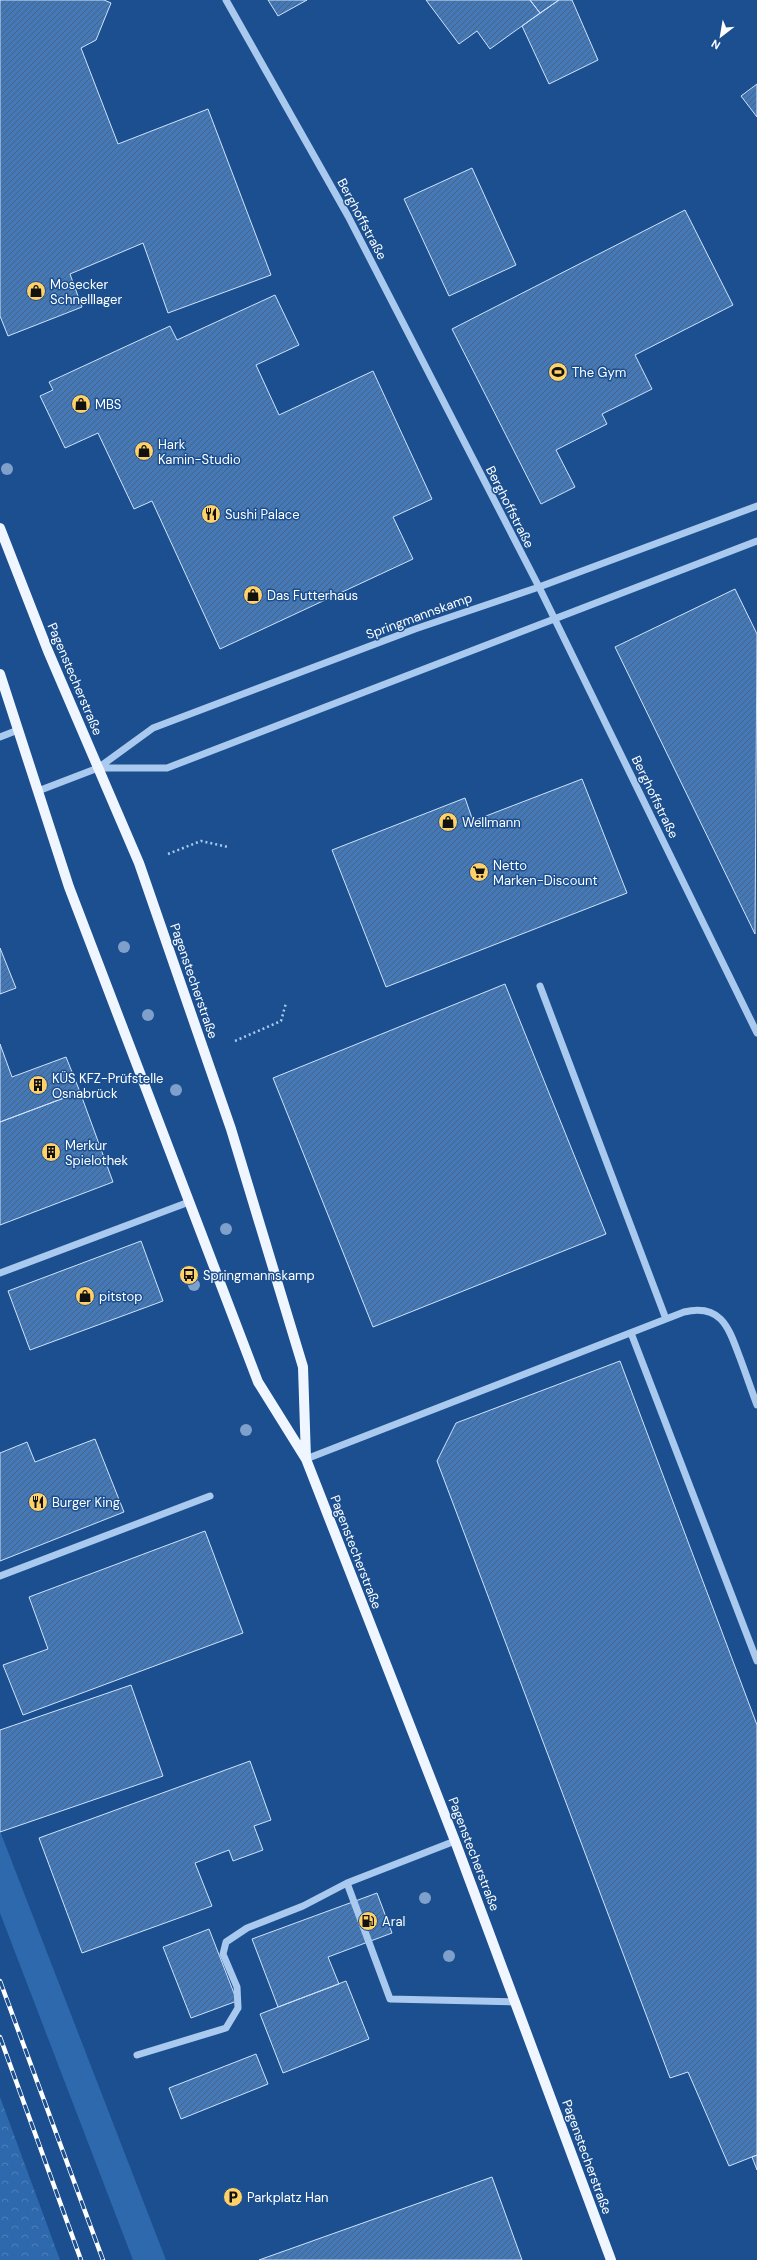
<svg xmlns="http://www.w3.org/2000/svg" width="757" height="2260" font-family="'DM Sans',sans-serif">
<defs>
<pattern id="park-crowns" width="20" height="18" patternUnits="userSpaceOnUse"><rect width="20" height="18" fill="#2e69ad"/><path d="M2 6a3 3 0 1 1 6 0M12 15a3 3 0 1 1 6 0" fill="none" stroke="#4d80b9"/></pattern>
<pattern id="building-hatch" width="6" height="6" patternUnits="userSpaceOnUse"><rect width="6" height="6" fill="#4478b7"/><path d="M-1 1l2-2M0 6l6-6M5 7l2-2" fill="none" stroke="#486282"/></pattern>
</defs>
<rect width="100%" height="100%" fill="#1b4f8f"/>
<path fill="#2e69ad" d="M0,1831L166,2260H133L0,1913Z"/>
<path fill="url(#park-crowns)" d="M0,2097L60,2260H0Z"/>
<path fill="url(#building-hatch)" stroke="#cfe3fa" d="M0,0H104L111,3L96,40L81,48L118,144L208,109L271,275L168,313L143,243L70,274L82,307L8,336L0,316Z
M268,0H307L278,16Z
M426,0H530L540,13L490,49L477,31L459,44Z
M530,0H559L540,13Z
M559,0H572L598,60L549,84L522,26Z
M757,84V117L741,96Z
M472,168L516,265L449,296L404,199Z
M685,210L733,305L635,355L652,389L602,414L607,424L556,450L575,487L541,504L452,329Z
M275,295L299,345L256,365L279,415L373,371L432,499L393,517L413,559L220,649L152,501L134,509L98,433L65,448L40,396L53,390L49,382L170,326L177,340Z
M735,589L757,634L755,934L615,647Z
M582,779L627,893L386,987L332,850L465,798L473,821Z
M0,948L16,988L0,994Z
M505,984L606,1234L373,1327L273,1078Z
M0,1044L12,1077L66,1057L80,1092L0,1122Z
M80,1092L113,1182L0,1225V1122Z
M141,1241L163,1301L30,1350L8,1291Z
M620,1361L757,1725V2155L729,2166L688,2072L670,2078L437,1461L456,1423Z
M95,1439L124,1512L0,1561V1453L27,1442L35,1462Z
M205,1531L243,1633L23,1715L3,1665L48,1649L29,1597Z
M131,1685L163,1776L0,1832V1730Z
M250,1761L271,1820L254,1826L263,1850L233,1861L229,1850L195,1863L212,1906L82,1953L39,1838Z
M377,1893L392,1933L328,1957L339,1984L278,2007L252,1939Z
M209,1929L237,2001L191,2018L163,1947Z
M346,1981L369,2039L283,2073L260,2014Z
M256,2054L268,2084L181,2119L169,2088Z
M757,2155V2170L752,2157Z
M492,2177L522,2260H259Z"/>
<g fill="none" stroke-linecap="round" stroke-linejoin="round">
<path stroke="#a9c9ee" stroke-width="2.5" stroke-dasharray="2 3" stroke-linecap="butt" d="M168,854L201,841L228,847
M235,1041L281,1021L286,1003"/>
<path stroke="#a9c9ee" stroke-width="7" d="M226,0L348,216L539,587L757,1033
M0,737L18,730
M98,768H167L757,541
M38,791L98,768L153,728L415,629L539,587L757,506
M540,986L666,1319
M0,1273L189,1202
M631,1333L757,1661
M306,1459L684,1312C722,1303 729,1329 740,1358C746,1374 751,1389 757,1405
M0,1576L210,1496
M455,1841L347,1883L390,1999L516,2002
M137,2055L226,2028L238,2008L237,1987L223,1954L226,1942L247,1928L303,1906L347,1883"/>
<path stroke="#f0f6ff" stroke-width="10" d="M0,528L48,651L139,863L231,1129L303,1367L306,1459
M0,674L69,887L258,1382L306,1459L455,1841L611,2260"/>
<g stroke="#fff" stroke-width="4.5">
<path id="rail" d="M0,1981L103,2260
M0,2037L81,2260"/>
</g>
<use href="#rail" stroke="#1b4f8f" stroke-width="3" stroke-dasharray="9" stroke-linecap="butt"/>
</g>
<g fill="#7ea0ca">
<circle cx="7" cy="469" r="6"/>
<circle cx="124" cy="947" r="6"/>
<circle cx="148" cy="1015" r="6"/>
<circle cx="176" cy="1090" r="6"/>
<circle cx="226" cy="1229" r="6"/>
<circle cx="194" cy="1285" r="6"/>
<circle cx="246" cy="1430" r="6"/>
<circle cx="425" cy="1898" r="6"/>
<circle cx="449" cy="1956" r="6"/>
</g>
<defs>
<g id="shop-disc" transform="scale(1)"><circle r="9.5" fill="#ffd166" stroke="#1b4f8f"/><path d="M-5-2.5h2.3a2.7 3.5 0 0 1 5.4 0H5L5.5 6h-11ZM-1.5-2.5h3a1.5 2.3 0 0 0-3 0Z" fill="#111"/></g>
<g id="stadium-disc" transform="scale(1)"><circle r="9.5" fill="#ffd166" stroke="#1b4f8f"/><path d="M0-5a6.5 5 0 1 0 0 10a6.5 5 0 1 0 0-10ZM-3.5-1.8h7v3.6h-7Z" fill="#111"/></g>
<g id="restaurant-disc" transform="scale(1)"><circle r="9.5" fill="#ffd166" stroke="#1b4f8f"/><path d="M-5-6h1v4h1v-4h1v4h1v-4h1v5L-1.5 .5V6h-2V.5L-5-1ZM5-6V6H3V1.5H1.5Q1.5-4 5-6Z" fill="#111"/></g>
<g id="supermarket-disc" transform="scale(1)"><circle r="9.5" fill="#ffd166" stroke="#1b4f8f"/><path d="M-6-5.5h2.5l.6 2H6L4.5 2H-2.5L-4.4-4H-6ZM-1.5 3.2a1.3 1.3 0 1 0 .1 0ZM3 3.2a1.3 1.3 0 1 0 .1 0Z" fill="#111"/></g>
<g id="building-disc" transform="scale(1)"><circle r="9.5" fill="#ffd166" stroke="#1b4f8f"/><path d="M-4-6H4V6H1V3H-1V6H-4ZM-2.5-4.3h1.7v1.8h-1.7ZM.8-4.3h1.7v1.8H.8ZM-2.5-1h1.7V.8h-1.7ZM.8-1h1.7V.8H.8Z" fill="#111"/></g>
<g id="bus-disc" transform="scale(1)"><circle r="9.5" fill="#ffd166" stroke="#1b4f8f"/><path d="M-5-6H5V4H4V6H2V4H-2V6H-4V4H-5ZM-3.5-4V0h7V-4ZM-3.5 1.2v1.5H-2V1.2ZM2 1.2v1.5H3.5V1.2Z" fill="#111"/></g>
<g id="fuel-disc" transform="scale(1)"><circle r="9.5" fill="#ffd166" stroke="#1b4f8f"/><path d="M-5.5-6h7V0h2V4h1.3V-2.5L3-4.5l.8-.8L6-3V5H2.5V1h-1V6h-7ZM-4.2-4.7v3.2H.2V-4.7Z" fill="#111"/></g>
<g id="parking-disc" transform="scale(1)"><circle r="9.5" fill="#ffd166" stroke="#1b4f8f"/><path d="M-3.5-5.5H1a3.5 3.5 0 0 1 0 7H-1V5.5H-3.5ZM-1-3.4V-.6H.8a1.4 1.4 0 0 0 0-2.8Z" fill="#111"/></g>
</defs>
<g fill-rule="evenodd">
<use href="#shop-disc" x="36" y="291"/>
<use href="#stadium-disc" x="558" y="372"/>
<use href="#shop-disc" x="81" y="404"/>
<use href="#shop-disc" x="144" y="451"/>
<use href="#restaurant-disc" x="211" y="514"/>
<use href="#shop-disc" x="253" y="595"/>
<use href="#shop-disc" x="448" y="822"/>
<use href="#supermarket-disc" x="479" y="872"/>
<use href="#building-disc" x="38" y="1085"/>
<use href="#building-disc" x="51" y="1152"/>
<use href="#bus-disc" x="189" y="1275"/>
<use href="#shop-disc" x="85" y="1296"/>
<use href="#restaurant-disc" x="38" y="1502"/>
<use href="#fuel-disc" x="368" y="1921"/>
<use href="#parking-disc" x="233" y="2197"/>
</g>
<g text-anchor="middle" dominant-baseline="central" stroke-width="3" stroke-linejoin="round" paint-order="stroke">
<g font-size="13" fill="#fff" stroke="#1b4f8f">
<text transform="translate(362 219) rotate(62)">Berghoffstraße</text>
<text transform="translate(510 507) rotate(63)">Berghoffstraße</text>
<text transform="translate(419 616) rotate(-20)">Springmannskamp</text>
<text transform="translate(75 679) rotate(67)">Pagenstecherstraße</text>
<text transform="translate(655 797) rotate(64)">Berghoffstraße</text>
<text transform="translate(194 981) rotate(71)">Pagenstecherstraße</text>
<text transform="translate(356 1552) rotate(69)">Pagenstecherstraße</text>
<text transform="translate(474 1854) rotate(69)">Pagenstecherstraße</text>
<text transform="translate(587 2157) rotate(70)">Pagenstecherstraße</text>
</g>
<g font-size="13" fill="#fff" stroke="#1b4f8f" text-anchor="start">
<text x="50" y="284">Mosecker<tspan x="50" dy="15">Schnelllager</tspan></text>
<text x="572" y="372">The Gym</text>
<text x="95" y="404">MBS</text>
<text x="158" y="444">Hark<tspan x="158" dy="15">Kamin-Studio</tspan></text>
<text x="225" y="514">Sushi Palace</text>
<text x="267" y="595">Das Futterhaus</text>
<text x="462" y="822">Wellmann</text>
<text x="493" y="865">Netto<tspan x="493" dy="15">Marken-Discount</tspan></text>
<text x="52" y="1078">KÜS KFZ-Prüfstelle<tspan x="52" dy="15">Osnabrück</tspan></text>
<text x="65" y="1145">Merkur<tspan x="65" dy="15">Spielothek</tspan></text>
<text x="203" y="1275">Springmannskamp</text>
<text x="99" y="1296">pitstop</text>
<text x="52" y="1502">Burger King</text>
<text x="382" y="1921">Aral</text>
<text x="247" y="2197">Parkplatz Han</text>
</g>
</g>
<g transform="translate(721 36) rotate(211)" stroke="#1b4f8f" stroke-width="3" paint-order="stroke">
<path d="M0-3L7 15L0 10L-7 15Z" fill="#ffffff"/>
<text y="-6" font-size="11" font-weight="bold" text-anchor="middle" fill="#ffffff">N</text>
</g>
</svg>
